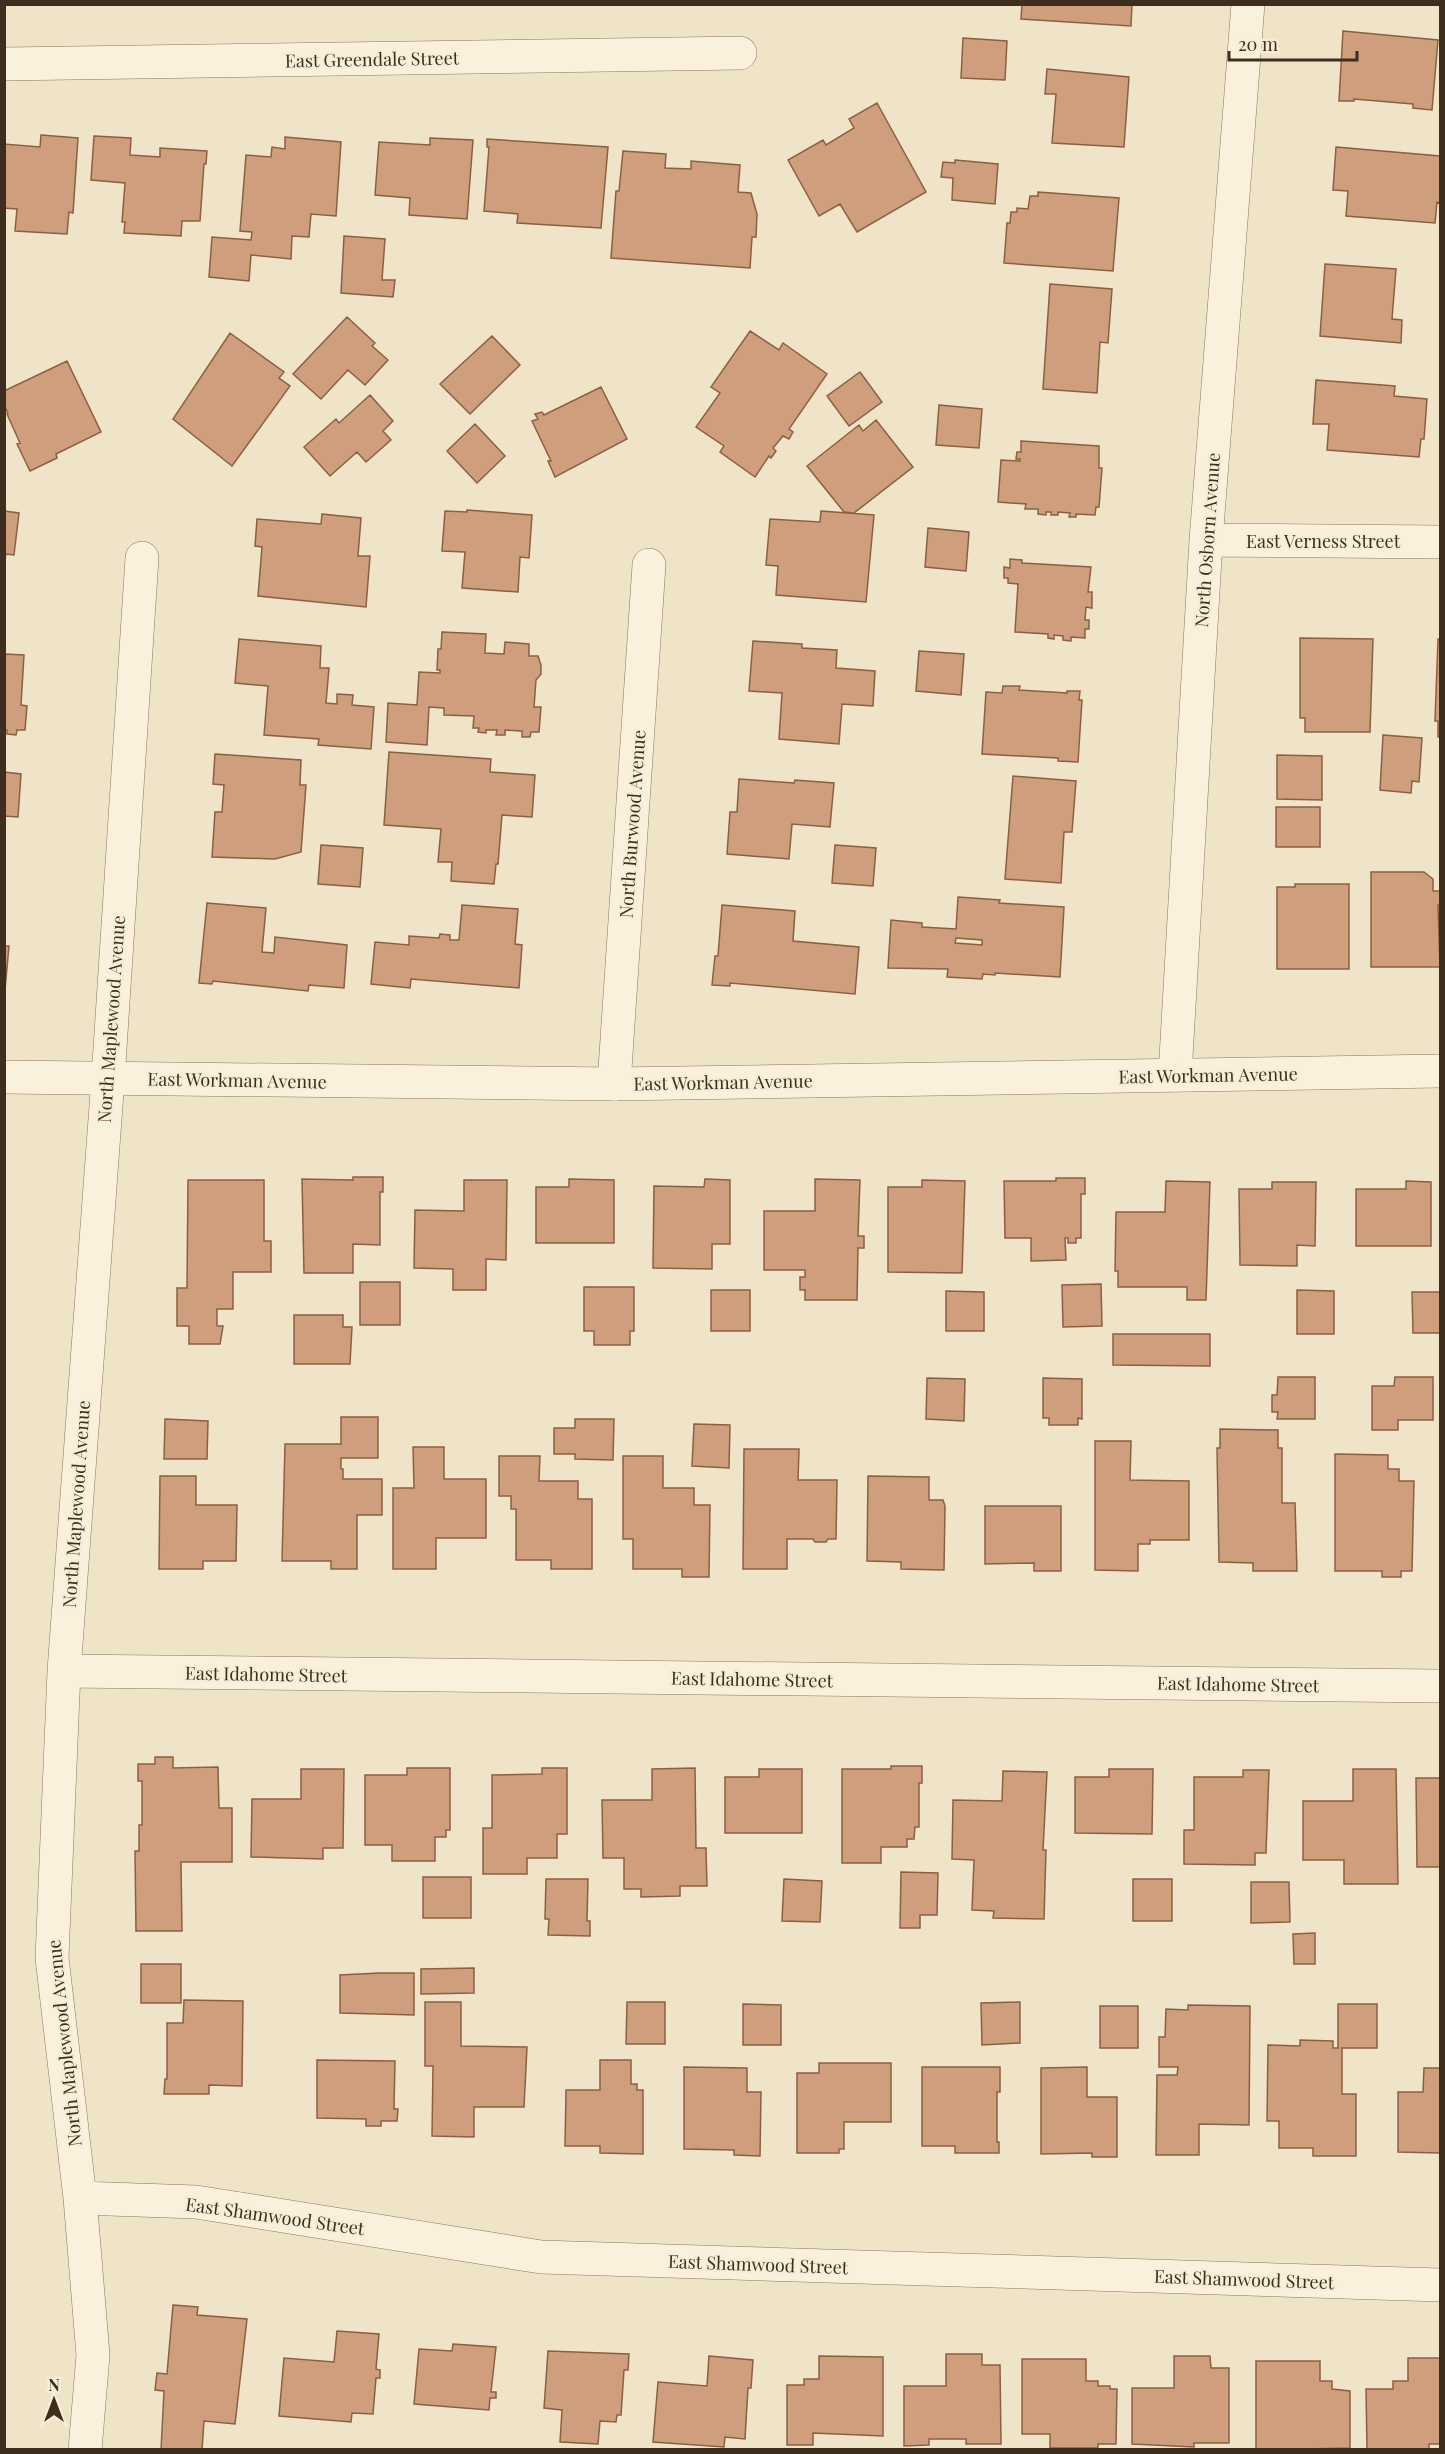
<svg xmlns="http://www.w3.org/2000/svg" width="1445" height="2454" font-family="'Playfair Display',serif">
<rect width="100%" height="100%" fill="#f0e4c8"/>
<path fill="#cf9f7d" stroke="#8d5f41" stroke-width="1.5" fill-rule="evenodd" d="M1022,4H1132L1131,26L1021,19Z
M1343,31L1438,40L1432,110L1413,108V104L1354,99V101H1339Z
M963,38L1007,41L1005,80L961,78Z
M1047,69L1129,77L1124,147L1052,143L1056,94H1045Z
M877,103L926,192L857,232L840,204L819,216L788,160L823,140L826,145L854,128L849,119Z
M41,135L78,138L73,213L69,212L67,234L15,231L17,209L4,208V144L40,147Z
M94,136L131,138L130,155L160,157V148L207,151L206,164H204L200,221H182L181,236L124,233L125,222H122L125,183L91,180Z
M285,137L341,142L336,216L311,214L309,237L292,236L291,259L251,255L249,281L209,277L212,237L251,240L252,232L240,231L246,155L271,157L272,147L285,149Z
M430,138L473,140L467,219L409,215L410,198L375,195L379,142L430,145Z
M487,139L608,147L601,228L517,223L518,214L484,211L489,147H487Z
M1336,147L1440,156V203L1437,202L1435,223L1346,216L1348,191L1333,190Z
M623,151L666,154L665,168L691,169V161L740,165L738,192L751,193L757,214L756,237H752L750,268L611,258L616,191H619Z
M955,160L998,164L995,204L952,200L953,178L941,177L943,162L955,163Z
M1038,192L1119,198L1113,271L1004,263L1007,223H1010L1011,212H1017V208L1028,209L1030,196H1038Z
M344,236L385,239L382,280H395L393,297L341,293Z
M1325,264L1396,269L1392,319L1402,320L1401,343L1320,336Z
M1050,284L1112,289L1108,343L1100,342L1097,393L1043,389Z
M347,317L375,343L372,346L388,360L365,385L348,370L321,399L293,374Z
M750,331L779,350L783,343L827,374L789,429L793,432L789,439L783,436L773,448L776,451L771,458L769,456L755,477L720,452L724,446L696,427L720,393L711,387Z
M230,333L284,372L279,378L290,386L232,466L173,419Z
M492,336L520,365L470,414L440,384Z
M67,361L101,432L56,454L57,458L30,471L17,444L20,443L7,414L8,413L4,405V391Z
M860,372L882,402L849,426L827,396Z
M1316,380L1395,386L1394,396L1427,399L1424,439H1421L1419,457L1327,450L1329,424H1313Z
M601,387L627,439L555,477L548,461H551L532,421L538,419L535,414L542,412L544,415Z
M370,395L393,421L383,431L391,440L366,462L357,452L330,476L304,447L336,419L339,423Z
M939,405L982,409L979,448L936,445Z
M876,420L913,467L854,513L844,512L807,466L859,425L863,431Z
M475,424L505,456L477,483L447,451Z
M1021,441L1099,446V468H1102L1099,507H1096L1095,515L1076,514V517H1069L1070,513L1058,512V515H1051V512H1046V515L1038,514V509H1025L1026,504L998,502L1001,460L1020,461V459H1016L1017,452H1021Z
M467,510L532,515L529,558L520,557L518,592L462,588L465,552L442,551L445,511L467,512Z
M4,511L19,513L14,555L6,554L4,567Z
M821,511L874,515L866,602L776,595L778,566L766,565L770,519L820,522Z
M322,514L361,518L358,556H370L366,607L258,596L262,547L255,546L257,519L321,524Z
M928,528L969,532L966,571L925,567Z
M1010,559L1022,560V563L1091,567L1088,592H1092V608L1086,607L1085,620H1089V629H1085V638L1071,637V641L1063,640V636L1054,635V639L1048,638V634L1015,632L1018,584L1008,583V578H1004V567L1010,568Z
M442,632L486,634L485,653L504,654L505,642L529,644V656H538L541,665V674L536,680L534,707H541L539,732H531L530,737H522V731L505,730V735H496L497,730H486V733L478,732L479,728H473L474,716L444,715V708L429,707L427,745L386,742L388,703L417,705L419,672L440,673V670H437L438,649H441Z
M1300,638L1373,639L1370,732H1305V718H1300Z
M239,639L321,646L320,668H329L326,703L337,704V694L353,695L352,705L374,707L371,749L318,745L319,739L264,735L268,686L235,683Z
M1438,639H1440V737H1438V721H1435Z
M753,641L802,644V648L837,650L836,668L875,671L873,706L842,704L839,744L779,739L782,693L749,691Z
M919,651L964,654L961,695L916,691Z
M4,654L24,655L21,705L27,706L25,730H17L16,735L7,734V730L4,729Z
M1003,686H1020L1019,690L1067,693V691H1080L1079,700H1082L1078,762L1058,761V758L982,754L986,692L1002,693Z
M1383,735L1422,738L1419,782L1412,781L1411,793L1380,790Z
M389,752L491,759L490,772L535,775L532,817L502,815L498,864H496L494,884L451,881L452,862H438L441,829L384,825Z
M215,754L301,760L300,785H306L301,852L275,859L212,857L215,812H222L224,785L213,784Z
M1277,755L1322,756V800L1277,799Z
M4,772L21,774L18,817L4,816Z
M1013,776L1076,781L1072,832H1064L1061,883L1005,879Z
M739,779L794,783L795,780L834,783L830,827L792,824L789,859L727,854L730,812H737Z
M1276,807H1320V847H1276Z
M321,845L363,848L360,887L318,884Z
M835,845L876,848L873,886L832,883Z
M1371,872H1424L1433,879V891H1440V905H1438L1440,967H1371Z
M1295,884H1349V969H1277V887H1295Z
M958,897L1000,900L999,903L1064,907L1060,977L995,973V975L983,974L982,979L947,977L948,969L888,968L891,920L922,923V927L956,929ZM956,938L982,940V945L955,943Z
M207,903L266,908L262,952L274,953L275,937L347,945L344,988L309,985L308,991L213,981L212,984L199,983Z
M462,905L518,909L515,944L522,945L519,988L411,979L410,988L371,984L375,942L409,945V936L439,938L440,934L450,935V940H459Z
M722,905L795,911L793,941L859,947L855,994L730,983V986L712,985L715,956H718Z
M4,946H9L5,990H4Z
M353,1177H383V1192H380V1245L353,1244V1273H304L302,1179L353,1180Z
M1056,1178H1085V1194H1081V1238H1076V1243H1068V1238H1065L1066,1260L1031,1261V1238H1005L1004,1181H1056Z
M569,1179L614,1180V1243H536V1187H569Z
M705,1179L730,1180V1244H712V1269L653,1268L654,1186L704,1187Z
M815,1179L860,1180L858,1236H864V1248H858L857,1300H805V1290H800V1277H805V1270H764V1211H815Z
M188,1180H264V1241H271V1272H233V1309H217V1326H223L220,1344H189V1326H177V1288H187Z
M464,1180H507L506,1260L486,1259V1290H453V1269L414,1268L415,1210L464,1211Z
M922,1180L965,1181L962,1273L888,1272V1187H922Z
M1166,1181L1210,1182L1206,1300H1187V1287H1118V1271H1115L1116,1212H1165Z
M1406,1181L1431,1182V1246H1356V1189H1406Z
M1272,1182H1316L1315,1246L1297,1245V1266L1240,1265L1239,1189H1272Z
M360,1282H400V1325H360Z
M1101,1284L1102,1326L1063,1327L1062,1285Z
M584,1287H634V1331H630V1345H594V1331H584Z
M711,1290H750V1331H711Z
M1297,1290L1334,1291V1334H1297Z
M946,1291L984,1292V1331H946Z
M1412,1292H1440V1333H1413Z
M294,1315H343V1327H352L350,1364H294Z
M1113,1334H1210V1366L1113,1365Z
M1278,1377H1315V1419H1277L1278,1412H1272V1395H1277Z
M1395,1377H1433V1420H1398V1430H1372V1386H1394Z
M927,1378L965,1379L964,1421L926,1419Z
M1043,1378L1082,1379V1419L1078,1418V1425H1049V1418H1043Z
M341,1417H378V1458H341V1469H343V1479H382V1515H357V1569H331V1561H282L285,1444H341Z
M165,1419L208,1421L207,1459H164Z
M575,1419H614L613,1460L575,1459V1454H554V1428H575Z
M694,1424L730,1425L729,1468L692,1466Z
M1220,1429L1278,1430V1448H1282V1503H1295L1297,1571H1253V1563L1219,1562L1217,1448H1220Z
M1095,1441H1131L1130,1480L1189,1481V1540H1150V1544H1138V1571L1095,1570Z
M413,1447H444V1479H486V1538H436V1569H393V1488H414Z
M744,1449H799L798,1480H837L836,1539H828L826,1542H815L813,1539H787V1569H743Z
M1335,1454L1388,1455V1469H1399V1481H1414L1412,1571H1401V1577H1382V1571H1335Z
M499,1456H540L539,1481H578V1499H592V1569H551V1560H516V1509H511V1496H499Z
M623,1456H663V1488H694V1505H710L709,1577H682V1569H633V1539H623Z
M160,1476H196V1505H237L236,1561H203V1569H159Z
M868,1476L929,1477V1500H943L945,1506L944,1570L901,1569V1562L867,1561Z
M985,1506H1061V1571H1034V1563L985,1564Z
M155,1757H173V1768L218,1767L219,1808H232V1862H181L182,1931H136L135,1851H139V1825H142V1781H138V1764H155Z
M891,1766H922V1783H919V1827H915L914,1839H907V1847H881V1863H842V1769H891Z
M407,1768H450V1830H446V1837H435V1861H392V1845H365V1775H407Z
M542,1768H567V1834H557V1858H527V1874H483V1828H492V1775L542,1774Z
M695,1768L696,1848H706L707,1886H680V1896L641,1897V1889H624V1858H603L602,1800H652V1769Z
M301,1769H344L343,1848H323V1859L251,1857L252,1799H301Z
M759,1769H802V1833H725V1777H759Z
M1109,1769H1153L1152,1834L1075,1833V1777H1109Z
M1353,1769H1396L1398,1884H1344V1860H1303V1801H1353Z
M1243,1770H1269L1266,1853H1255V1865L1184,1864V1830H1194V1777H1243Z
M1003,1771L1047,1772L1043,1850H1046L1044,1919L993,1918L994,1911L972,1910L974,1860L952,1859L953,1800L1002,1801Z
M1416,1778H1440V1867H1417Z
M901,1872L938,1873L937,1915H920V1928H900Z
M423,1877H471V1918H423Z
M546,1879H588L587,1921H590V1936L548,1935L549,1919H545Z
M784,1879L822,1881L820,1922L782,1921Z
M1133,1879H1172V1921H1133Z
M1251,1882H1289L1290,1922L1251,1923Z
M1315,1933V1964H1294L1293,1934Z
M141,1964H181V2003H141Z
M474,1968V1993L421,1994V1969Z
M379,1973H414V2015L340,2013V1975Z
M184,2000L243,2001L242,2086L209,2085V2094H164L165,2079H167V2023H183Z
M425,2002H461V2046L527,2047L524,2107H474V2137L432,2136L433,2066H425Z
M627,2002H665V2044H626Z
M1020,2002V2043L982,2045L981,2003Z
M743,2004L781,2005V2045H743Z
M1338,2004H1377V2048H1342V2094H1356V2156H1313V2148H1279V2121H1267L1268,2045L1300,2046V2040L1333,2041V2048H1338Z
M1188,2005L1250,2006L1249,2125L1199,2124V2155H1156L1157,2075H1177L1178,2067H1159V2037H1165L1166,2009L1188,2010Z
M1100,2006H1138V2048H1100Z
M317,2060L395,2061L394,2109H398L397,2121H381V2126H366V2119L317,2118Z
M600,2060H631V2084H637V2090H643V2154L600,2153V2146H565L566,2090H600Z
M819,2063H891V2122H844V2149H839V2153H797V2073H819Z
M684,2067L747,2068V2092H761L760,2156L734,2155V2150L684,2149Z
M922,2067H1000V2092H997V2142H999V2153H955V2146H922Z
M1087,2067V2097H1117V2157H1092V2153L1041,2154V2068Z
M1424,2068H1440V2153L1398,2152V2092H1423Z
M173,2305L198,2307L197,2315L247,2319L235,2424L204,2421L202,2450H161L164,2391L155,2390L157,2373L167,2374Z
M337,2331L379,2334L376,2369L380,2370V2378H376L373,2414L352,2413L351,2422L279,2416L284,2358L334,2362Z
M453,2344L496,2347L491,2392H496V2398H490L489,2410L414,2404L419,2349L452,2351Z
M548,2351L629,2354L628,2370H624L621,2415H617L616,2422L600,2421L598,2444L560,2442L562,2410L544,2408Z
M946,2354H982V2365H1000L1001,2444H966V2439H929V2445L904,2446V2386H946Z
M709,2356L753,2360L751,2388H748L745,2439L725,2437L724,2447L653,2442L658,2382L707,2386Z
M819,2356L883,2357V2436L813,2433V2445H787V2385H804V2379H819Z
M1174,2356H1210L1211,2368H1229V2443H1194V2447L1132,2444V2388H1174Z
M1408,2358H1440V2444H1429V2450H1367L1366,2389H1393V2381H1408Z
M1022,2359H1086V2381H1098V2386H1110V2389H1117L1116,2444H1098V2448H1050V2434H1022Z
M1256,2361H1320V2381H1332V2389L1350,2391V2448L1256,2450Z"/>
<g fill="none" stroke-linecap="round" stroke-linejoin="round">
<g stroke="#8d765c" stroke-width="34">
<path id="minor" d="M4,64L740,53
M1206,540L1440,542
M1175,1075L1206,540L1248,4
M614,1084L649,565
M64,1671L1440,1686
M80,2198L196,2202L541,2257L1440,2285
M85,2450L93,2355L80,2198L52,1958L64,1671L108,1079L142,558"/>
</g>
<g stroke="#8d765c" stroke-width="34">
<path id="tertiary" d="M4,1077L614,1084L1440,1071"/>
</g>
<use href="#minor" stroke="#faf1dc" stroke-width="33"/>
<use href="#tertiary" stroke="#faf1dc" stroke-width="33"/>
</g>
<g text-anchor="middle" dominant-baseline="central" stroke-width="4.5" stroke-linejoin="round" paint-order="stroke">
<g font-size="18" fill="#3d2e20" stroke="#f7eed8">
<text transform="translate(372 59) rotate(-1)">East Greendale Street</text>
<text transform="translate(1207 540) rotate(-86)">North Osborn Avenue</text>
<text x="1323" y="541">East Verness Street</text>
<text transform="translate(632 824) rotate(-86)">North Burwood Avenue</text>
<text transform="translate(111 1019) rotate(-86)">North Maplewood Avenue</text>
<text transform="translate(1208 1075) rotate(-1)">East Workman Avenue</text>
<text transform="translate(237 1080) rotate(1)">East Workman Avenue</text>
<text transform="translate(723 1082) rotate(-1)">East Workman Avenue</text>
<text transform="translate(76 1504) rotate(-86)">North Maplewood Avenue</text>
<text transform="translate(266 1674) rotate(1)">East Idahome Street</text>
<text transform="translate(752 1679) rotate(1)">East Idahome Street</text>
<text transform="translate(1238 1684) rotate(1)">East Idahome Street</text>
<text transform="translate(64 2043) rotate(-96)">North Maplewood Avenue</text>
<text transform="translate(275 2216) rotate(8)">East Shamwood Street</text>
<text transform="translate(758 2264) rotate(2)">East Shamwood Street</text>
<text transform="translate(1244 2279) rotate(2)">East Shamwood Street</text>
</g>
</g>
<rect width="1445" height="2454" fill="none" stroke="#3d2e20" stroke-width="12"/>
<g transform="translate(54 2400)" stroke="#f7eed8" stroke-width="4.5" paint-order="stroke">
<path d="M0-4.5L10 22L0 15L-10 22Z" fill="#3d2e20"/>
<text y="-9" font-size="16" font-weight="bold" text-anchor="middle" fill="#3d2e20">N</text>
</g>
<path d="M1229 51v9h128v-9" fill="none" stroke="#3d2e20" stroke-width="3"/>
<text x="1238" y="51" font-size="18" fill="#3d2e20" stroke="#f7eed8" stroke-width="4.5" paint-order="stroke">20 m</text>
</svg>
